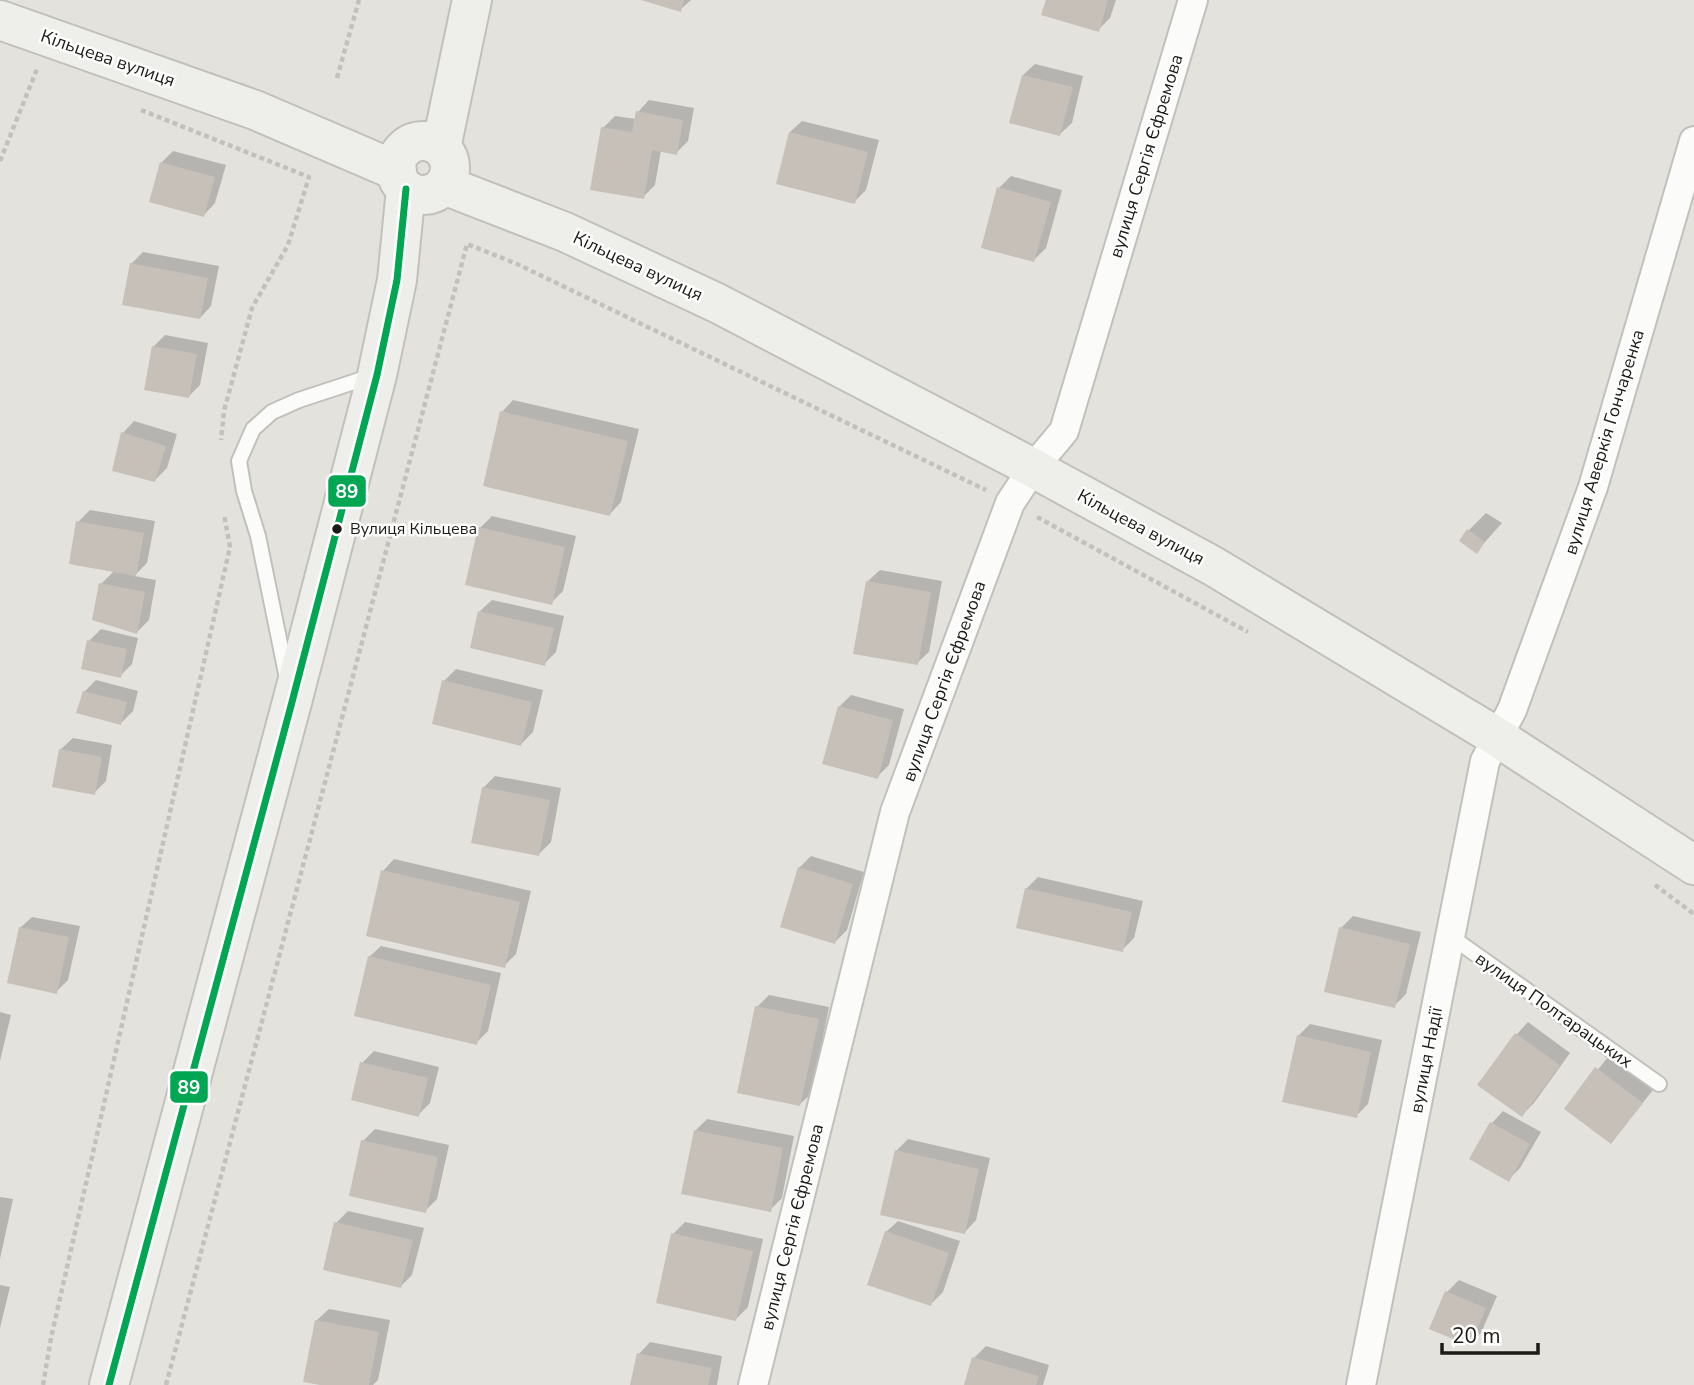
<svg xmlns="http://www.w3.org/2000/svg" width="1694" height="1385" font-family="'Nunito Sans',sans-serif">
<rect width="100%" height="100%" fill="#e4e2dc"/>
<path fill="#0003" d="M645,0H691L680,10Z
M1048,0H1116L1110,18L1098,30Z
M1035,64L1083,76L1072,123L1060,134L1023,75Z
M649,100L694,108L688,141L676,153L661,150L655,185L643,197L603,128L615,116L636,119L638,112Z
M802,121L879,140L866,190L854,202L790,132Z
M173,151L226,165L215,203L204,215L161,163Z
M1011,176L1062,190L1046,248L1034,260L999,188Z
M143,252L219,266L211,306L200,318L131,264Z
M165,335L208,343L200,385L188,397L153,347Z
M513,400L639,429L621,502L610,514L502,412Z
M134,421L177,434L167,468L155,480L123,433Z
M90,510L155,521L147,563L134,576L156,580L149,620L137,632L101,584L114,571L78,522Z
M1486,513L1502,523L1477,551L1468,531Z
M492,516L576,536L563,591L551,603L480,528Z
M880,570L942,581L929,652L917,663L868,581Z
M492,600L564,616L556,652L544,664L480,611Z
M101,629L138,638L132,664L120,676L89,641Z
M456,669L543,690L533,732L521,744L444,681Z
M96,680L138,691L133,711L121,723L84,692Z
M851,695L904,709L889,765L877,777L839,707Z
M73,738L112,745L106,781L94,793L61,749Z
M495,776L561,788L551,842L539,854L483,788Z
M811,856L864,872L847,930L835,942L799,868Z
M394,859L531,891L516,954L504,966L383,871Z
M1038,877L1143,901L1134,938L1122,950L1026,889Z
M1353,916L1421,932L1406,994L1394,1006L1341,928Z
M32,917L80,926L68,980L56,992L20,928Z
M381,946L501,973L488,1031L476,1043L369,957Z
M769,995L829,1007L812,1093L800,1104L757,1007Z
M0,1012L11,1015L0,1061Z
M1528,1022L1570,1053L1534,1103L1522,1115L1480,1085L1517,1034Z
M1310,1024L1382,1040L1368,1104L1356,1116L1298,1036Z
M374,1051L439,1067L430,1103L418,1115L362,1063Z
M1608,1057L1653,1090L1611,1142L1566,1109Z
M1503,1111L1541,1132L1520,1168L1509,1179L1492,1123Z
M707,1119L794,1136L782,1198L770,1210L695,1131Z
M375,1129L449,1145L437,1199L425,1211L363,1141Z
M908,1139L990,1158L976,1220L965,1232L896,1151Z
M0,1197L13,1199L0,1259Z
M348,1211L424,1228L412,1275L401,1286L336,1223Z
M898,1221L960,1241L943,1292L931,1304L886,1232Z
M685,1222L763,1239L748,1307L736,1319L673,1234Z
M1459,1280L1497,1296L1481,1333L1470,1344L1431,1328L1447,1292Z
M0,1285L10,1287L0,1328Z
M329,1309L390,1320L378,1380L373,1385H330L317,1320Z
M650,1342L722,1356L717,1385H632L639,1354Z
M986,1346L1049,1365L1043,1385H965L974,1358Z"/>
<path fill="#c6c0b9" d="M641,0H684L681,12Z
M1046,0H1108L1099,32L1041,15Z
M1022,75L1073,87L1060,136L1009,123Z
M636,111L683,120L677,155L652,150L644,199L590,190L601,127L632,132Z
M789,132L868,152L855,204L776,184Z
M160,162L215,177L204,217L149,202Z
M997,187L1051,202L1034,262L981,248Z
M130,263L208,278L200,319L122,305Z
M152,346L197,354L189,398L144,390Z
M500,411L628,441L610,516L483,486Z
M121,432L166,446L155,482L112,471Z
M76,521L144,533L136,576L69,564Z
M478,527L565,547L552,605L465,585Z
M1467,529L1485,542L1477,554L1459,541Z
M866,581L931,592L918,665L853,654Z
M99,583L145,592L137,634L92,620Z
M478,611L554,628L545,666L470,648Z
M87,640L127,649L121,678L81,669Z
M442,680L532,702L521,746L432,724Z
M83,691L127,702L121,725L76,713Z
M838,706L893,720L878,779L822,764Z
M59,749L102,757L95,795L52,787Z
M482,787L550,800L539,856L471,843Z
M798,867L853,884L835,944L780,927Z
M381,870L520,902L505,968L366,936Z
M1025,888L1132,912L1123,952L1016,928Z
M19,927L69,937L57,994L7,983Z
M1339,927L1410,944L1395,1008L1324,992Z
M368,956L491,985L477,1045L354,1016Z
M755,1006L819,1019L800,1106L737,1093Z
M1515,1033L1560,1065L1522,1117L1477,1085Z
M1297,1035L1371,1052L1357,1118L1282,1102Z
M360,1062L428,1078L419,1117L351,1100Z
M1595,1067L1643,1103L1611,1144L1564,1109Z
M1490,1122L1530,1144L1509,1182L1469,1159Z
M694,1130L783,1148L771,1212L681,1194Z
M361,1140L438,1157L426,1213L349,1196Z
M895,1150L979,1169L965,1234L880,1215Z
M334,1222L413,1240L401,1288L323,1270Z
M885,1231L949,1253L931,1306L867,1285Z
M671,1233L753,1251L736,1321L656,1303Z
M1445,1291L1486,1308L1470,1346L1429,1329Z
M315,1320L379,1332L369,1385H320L303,1382Z
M637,1353L712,1368L708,1385H630Z
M972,1357L1039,1376L1036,1385H964Z"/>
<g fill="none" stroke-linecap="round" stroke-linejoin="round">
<g stroke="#c2c0bb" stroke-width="18">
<path id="lane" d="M287,678L258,536L244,491L239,461L253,429L272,412L299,400L372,376
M1450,936L1659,1084"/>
</g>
<g stroke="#c2c0bb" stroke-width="32">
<path id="street" d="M753,1385L895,812L1010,503L1033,468L1064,431L1193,0
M1361,1385L1485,761L1512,710L1593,487L1694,141"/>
</g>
<g stroke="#c2c0bb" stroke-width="42">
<path id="secondary" d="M0,20L255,110L397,171
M396 168a27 27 0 1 1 54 0a27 27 0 1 1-54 0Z
M441,148L472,0
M444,185L565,232L717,303L1033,468L1213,566L1497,737L1694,865
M109,1385L292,702L377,375L397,280L406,189"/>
</g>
<path stroke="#c2c1be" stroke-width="4.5" stroke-dasharray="5 3.5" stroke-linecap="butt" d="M337,78L359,0
M141,110L309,177L288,245L252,308L224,411L221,440
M0,161L37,69
M1037,517L1248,632
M1655,885L1694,914
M43,1385L51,1338L230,547L224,514
M166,1385L467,244L517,264L986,490"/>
<use href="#lane" stroke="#fbfbfa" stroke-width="14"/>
<use href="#street" stroke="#fbfbfa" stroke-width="28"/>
<use href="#secondary" stroke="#eeefea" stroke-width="38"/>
<g stroke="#fff" stroke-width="12">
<path id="bus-1" d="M109,1385L292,702L377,375L397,280L406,189"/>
</g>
<use href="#bus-1" stroke="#00a651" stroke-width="7"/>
</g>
<circle fill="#1c1b16" stroke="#fff" stroke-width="2.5" cx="337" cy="529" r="6"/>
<g text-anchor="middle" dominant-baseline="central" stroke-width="5" stroke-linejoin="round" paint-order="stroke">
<g font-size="16" fill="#1c1b16" stroke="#fff" text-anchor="start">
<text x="350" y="529">Вулиця Кільцева</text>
</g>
<g font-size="18" fill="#1c1b16" stroke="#fff">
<text transform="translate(108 58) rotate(19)">Кільцева вулиця</text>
<text transform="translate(1146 156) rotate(-73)">вулиця Сергія Єфремова</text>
<text transform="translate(638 266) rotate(25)">Кільцева вулиця</text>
<text transform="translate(1604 442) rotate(-73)">вулиця Аверкія Гончаренка</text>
<text transform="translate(1141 527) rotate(28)">Кільцева вулиця</text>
<text transform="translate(944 681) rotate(-70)">вулиця Сергія Єфремова</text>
<text transform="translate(1554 1010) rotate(35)">вулиця Полтарацьких</text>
<text transform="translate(1426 1060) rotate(-79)">вулиця Надії</text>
<text transform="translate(792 1227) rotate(-76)">вулиця Сергія Єфремова</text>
</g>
</g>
<g stroke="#fff" stroke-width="2.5">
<rect x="327" y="474" width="40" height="34" rx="7" fill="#00a651"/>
<rect x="169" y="1070" width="40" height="34" rx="7" fill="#00a651"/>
</g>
<g font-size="19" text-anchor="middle" font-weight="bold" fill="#fff">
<text x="347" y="498">89</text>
<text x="189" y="1094">89</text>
</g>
<path d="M1442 1343v10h96v-10" fill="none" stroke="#1c1b16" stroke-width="3.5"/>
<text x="1452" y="1343" font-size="21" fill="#1c1b16" stroke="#ffffff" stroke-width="5" paint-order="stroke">20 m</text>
</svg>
